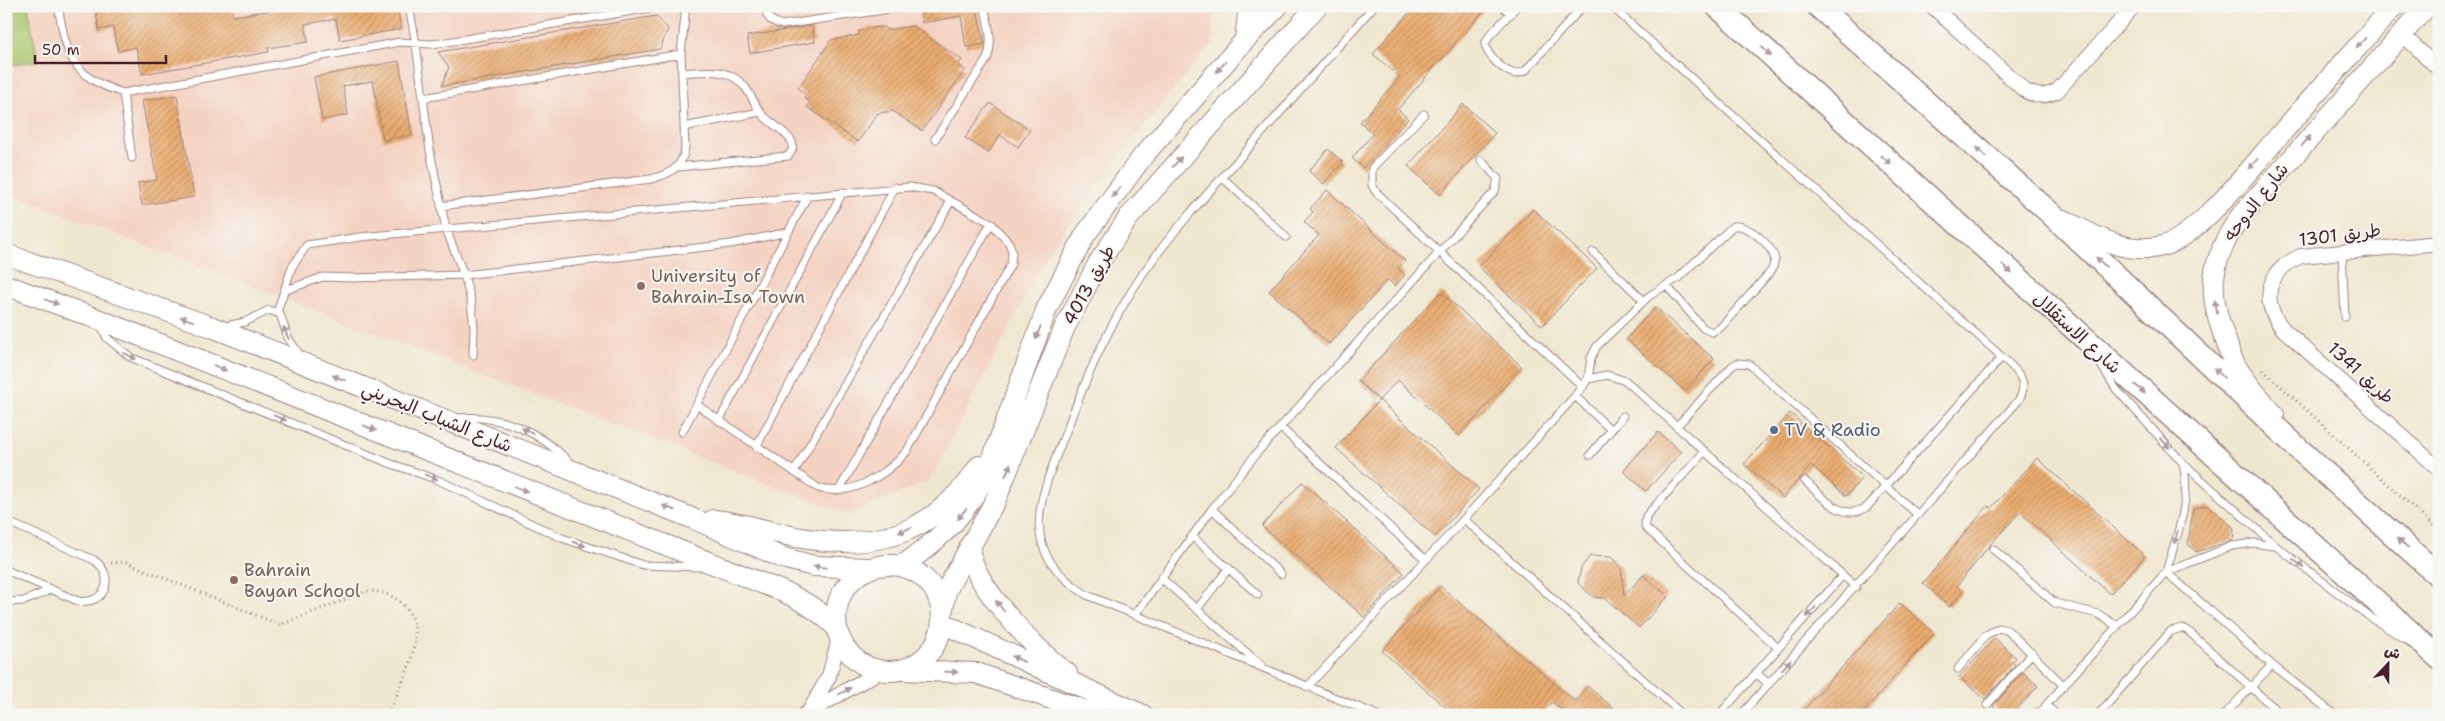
<svg xmlns="http://www.w3.org/2000/svg" width="2445" height="721" font-family="'Shantell Sans','Playpen Sans Arabic',sans-serif">
<defs>
<pattern id="building-hatch" width="6" height="6" patternUnits="userSpaceOnUse" patternTransform="scale(1.25)"><rect width="6" height="6" fill="#eaac6f"/><path d="M-1 1l2-2M0 6l6-6M5 7l2-2" fill="none" stroke="#c08b5b"/></pattern>
</defs>
<rect width="100%" height="100%" fill="#f6f6f2"/>
<filter id="ink" filterUnits="userSpaceOnUse"><feTurbulence type="fractalNoise" baseFrequency=".02" numOctaves="2"/><feDisplacementMap in="SourceGraphic" scale="10" xChannelSelector="R" yChannelSelector="G"/><feConvolveMatrix kernelMatrix="1 2 1 2 8 2 1 2 1" color-interpolation-filters="sRGB"/></filter>
<filter id="wash" filterUnits="userSpaceOnUse"><feTurbulence type="fractalNoise" baseFrequency=".0096" numOctaves="4" result="noise"/><feDisplacementMap in="SourceGraphic" scale="20" xChannelSelector="R" yChannelSelector="G"/><feGaussianBlur stdDeviation="1.12" result="paint"/><feColorMatrix in="noise" values="0 0 0 0 0 0 0 0 0 0 0 0 0 0 0 0 0 1.4 0 .05"/><feComposite in="paint" operator="in"/></filter>
<g filter="url(#wash)">
<rect width="100%" height="100%" fill="#f0e7d0"/>
<path fill="#f5d3c2" d="M6,6H1212L1213,43L1126,147L1051,248L930,480L850,515L6,192Z"/>
<path fill="#a9c56c" stroke="#7a724c" d="M6,6H28L38,61L6,66Z"/>
<g id="blocks">
<path fill="url(#building-hatch)" d="M95,6H231L233,16L274,10L273,6H397L401,29L340,40L336,19L305,24L308,42L268,48L269,52L142,74L136,47L118,51L113,27L99,30Z
M919,6H976L985,44L966,47L961,16L922,23Z
M1415,6H1488L1398,109L1408,119L1363,168L1352,158L1373,134L1360,122L1400,77L1373,54Z
M656,16L668,29L660,49L442,86L449,67L438,52Z
M812,26L815,42L750,53L747,36Z
M913,26L962,60L958,65L965,70L922,131L893,111L878,113L858,142L807,107L810,102L804,98L806,95L798,88L831,40L859,35V31L870,28L885,27L886,30Z
M399,61L412,135L383,140L373,81L343,86L348,115L322,120L314,77Z
M177,95L194,197L142,205L138,183L157,180L142,101Z
M990,103L1030,130L1018,147L1000,135L988,153L965,138Z
M1463,104L1495,133L1440,195L1408,166Z
M1328,149L1343,162L1323,184L1309,171Z
M1327,190L1405,261L1398,269L1405,275L1395,286L1388,280L1329,344L1269,291L1319,235L1304,222L1313,212L1310,209Z
M1533,209L1597,268L1542,326L1479,267Z
M1441,292L1522,367L1459,436L1398,380L1379,400L1358,381Z
M1655,307L1714,359L1685,391L1626,339Z
M1379,400L1479,489L1435,537L1336,448Z
M1790,413L1863,477L1846,496L1811,465L1783,498L1744,464Z
M1658,432L1681,452L1646,491L1623,471Z
M2037,458L2145,556L2110,594L2020,512L1989,546L1957,586L1963,592L1949,607L1923,583L1988,506L1991,508Z
M1302,482L1404,573L1364,617L1262,526Z
M2207,505L2234,528L2233,540L2196,552L2188,544L2193,509Z
M1590,556L1611,557L1621,567L1624,596L1643,575L1668,596L1639,628L1605,598L1593,597L1578,583L1581,568Z
M1440,586L1575,701L1587,686L1622,715H1563L1565,713L1552,702L1540,715H1454L1382,651Z
M1900,603L1934,633L1861,715H1799Z
M1995,638L2016,658L2012,662L2015,665L1985,699L1959,677Z
M2023,672L2038,686L2012,715H2002L1993,706Z"/>
</g>
</g>
<g filter="url(#ink)">
<use href="#blocks" fill-opacity="0" stroke="#9d837e" stroke-width="1"/>
<g fill="none" stroke-linecap="round" stroke-linejoin="round">
<g stroke="#9d837e" stroke-width="9">
<path id="lane" d="M58,6C67,57 71,76 123,93L400,42L431,44L447,42L662,6
M409,6L416,44L430,151L446,229L464,275L471,301L474,328L473,355
M765,6C766,19 771,21 782,25L910,6
M1374,6C1329,57 1284,108 1239,159C1205,196 1171,233 1142,275C1109,324 1086,378 1065,434C1040,498 1014,550 1087,595L1377,715
M1502,6L1511,14
M1517,6L1490,35L1485,44C1487,56 1504,72 1516,74L1525,71L1583,6
M1611,6L2002,357C2016,370 2031,381 2018,401L1741,715
M123,93L132,158
M423,98L681,54
M1424,114L1372,168V185L1376,192L1583,387
M684,127L760,112
M935,139L987,59C994,41 988,24 984,6
M678,167L788,156C792,152 794,148 792,142C786,131 769,123 761,113C752,101 749,87 735,78C719,68 699,72 682,73
M1222,177L1286,237
M441,206L651,179C669,174 682,169 685,148L681,54L686,6
M2342,251L2345,317
M1593,252L1644,301
M286,290L323,277L353,278L464,275L731,244L788,232
M277,312L292,267L307,245L360,237L910,187L933,191L991,223L1009,243L1012,251L1011,264L907,451C887,475 850,498 818,488L697,405
M101,325L107,338L130,357L389,463L438,480L562,538L643,565L701,567
M226,326L245,322L269,310L280,314L288,338L300,355
M2101,365L2116,389L2183,463L2276,546L2367,615L2403,638
M1588,379L1607,375L1626,381L1856,587
M1575,396L1611,430
M457,418C501,414 540,431 570,463
M719,421L843,192
M1677,426L1732,366L1737,363L1749,364L1918,515
M1280,427L1426,560
M682,432L808,195
M756,447L895,187
M1705,451L1646,516L1645,527L1778,648
M1590,455L1623,416
M794,472L951,201
M1805,481C1823,497 1842,523 1867,507L2002,357
M839,490L991,223
M1212,509L1281,574
M1464,519L1683,715
M6,521L94,560C117,576 105,606 78,601L6,570
M1192,536L1258,595
M1993,549L2055,603L2098,614L2117,626
M2166,572L2272,665L2224,715
M2166,572C2176,537 2192,500 2183,463
M1161,578L1262,666
M6,602L24,601L50,590
M1197,609L1229,568
M1135,615L1212,509L1256,454L1495,191L1498,179L1481,160
M2272,665L2335,715
M1958,669L1986,635L1999,628L2007,630L2014,636L2064,686
M1756,673L1769,684
M1307,687L1464,519L1575,396L1588,379L1591,358L1597,346L1649,296L1678,278L1733,226C1749,224 1771,245 1775,259L1772,270L1721,327L1712,332L1703,328L1667,286
M1052,704L1059,715
M1987,705L2032,653
M2046,705L2057,715
M1719,715L1843,575
M2032,715L2042,710
M2041,715L2046,705L2166,572L2232,546L2254,543L2273,546
M2098,715L2171,631L2182,628L2187,630L2282,715"/>
</g>
<g stroke="#9d837e" stroke-width="16">
<path id="street" d="M1932,6L2024,90C2036,97 2045,97 2057,91L2134,6
M2402,34L2439,69
M2439,243L2301,256C2267,271 2259,301 2284,330L2439,469
M810,710L829,676L839,639
M804,715L880,671"/>
</g>
<g stroke="#9d837e" stroke-width="22">
<path id="secondary" d="M1245,40L1249,6
M2064,220C2095,237 2126,255 2163,246C2198,237 2253,165 2278,137C2316,93 2355,50 2394,6
M6,254L212,327L694,519L783,558L814,566L868,568
M6,285L100,320L779,590C801,599 818,609 835,626
M2274,415C2261,399 2246,383 2236,366C2231,359 2229,349 2226,341C2206,291 2210,262 2239,218L2427,6
M713,520C741,522 768,532 796,537C874,552 934,535 979,466
M970,545C966,580 1040,654 1067,673
M836 618a53 53 0 1 1 106 0a53 53 0 1 1-106 0Z
M902,566C943,537 968,513 990,466L1047,308L1085,235L1143,156L1245,40L1278,6
M942,615L946,591L996,499L1064,329L1099,262L1129,217L1317,6
M942,623L1143,715
M904,670L976,673L1098,715"/>
</g>
<g stroke="#9d837e" stroke-width="25">
<path id="primary" d="M1717,6L2439,658
M1818,6L2049,212L2302,452L2439,576"/>
</g>
<path stroke="#9d837e" stroke-width="3" stroke-dasharray="1 4" stroke-linecap="butt" d="M2263,370L2439,531
M111,563L125,562L280,625L367,591C382,591 395,595 405,607C431,636 400,684 388,715"/>
<use href="#lane" stroke="#fff" stroke-width="7"/>
<use href="#street" stroke="#fff" stroke-width="14"/>
<use href="#secondary" stroke="#fff" stroke-width="20"/>
<use href="#primary" stroke="#fff" stroke-width="22"/>
</g>
<defs><path id="oneway-solid" d="M-6-.8H1V-3.2L6.5 0L1 3.2V.8H-6Z" transform="scale(1.25)"/></defs>
<g fill="#ae9aa0">
<use href="#oneway-solid" transform="translate(2361 43) rotate(132)"/>
<use href="#oneway-solid" transform="translate(1766 51) rotate(42)"/>
<use href="#oneway-solid" transform="translate(1221 67) rotate(131)"/>
<use href="#oneway-solid" transform="translate(2306 141) rotate(-49)"/>
<use href="#oneway-solid" transform="translate(1981 152) rotate(-138)"/>
<use href="#oneway-solid" transform="translate(1886 160) rotate(42)"/>
<use href="#oneway-solid" transform="translate(1177 162) rotate(-49)"/>
<use href="#oneway-solid" transform="translate(2253 164) rotate(132)"/>
<use href="#oneway-solid" transform="translate(1116 192) rotate(127)"/>
<use href="#oneway-solid" transform="translate(2101 262) rotate(-136)"/>
<use href="#oneway-solid" transform="translate(2007 269) rotate(42)"/>
<use href="#oneway-solid" transform="translate(52 302) rotate(20)"/>
<use href="#oneway-solid" transform="translate(2216 307) rotate(-100)"/>
<use href="#oneway-solid" transform="translate(187 319) rotate(-160)"/>
<use href="#oneway-solid" transform="translate(286 333) rotate(-112)"/>
<use href="#oneway-solid" transform="translate(1038 333) rotate(111)"/>
<use href="#oneway-solid" transform="translate(130 356) rotate(27)"/>
<use href="#oneway-solid" transform="translate(220 368) rotate(22)"/>
<use href="#oneway-solid" transform="translate(2219 373) rotate(-136)"/>
<use href="#oneway-solid" transform="translate(339 378) rotate(-158)"/>
<use href="#oneway-solid" transform="translate(2140 389) rotate(42)"/>
<use href="#oneway-solid" transform="translate(280 418) rotate(22)"/>
<use href="#oneway-solid" transform="translate(370 428) rotate(22)"/>
<use href="#oneway-solid" transform="translate(528 431) rotate(-154)"/>
<use href="#oneway-solid" transform="translate(2165 443) rotate(48)"/>
<use href="#oneway-solid" transform="translate(1008 470) rotate(-68)"/>
<use href="#oneway-solid" transform="translate(431 477) rotate(20)"/>
<use href="#oneway-solid" transform="translate(521 489) rotate(22)"/>
<use href="#oneway-solid" transform="translate(669 508) rotate(-158)"/>
<use href="#oneway-solid" transform="translate(962 514) rotate(128)"/>
<use href="#oneway-solid" transform="translate(905 530) rotate(157)"/>
<use href="#oneway-solid" transform="translate(2176 537) rotate(106)"/>
<use href="#oneway-solid" transform="translate(2403 543) rotate(-138)"/>
<use href="#oneway-solid" transform="translate(579 544) rotate(20)"/>
<use href="#oneway-solid" transform="translate(2298 563) rotate(37)"/>
<use href="#oneway-solid" transform="translate(820 567) rotate(-173)"/>
<use href="#oneway-solid" transform="translate(1000 606) rotate(-127)"/>
<use href="#oneway-solid" transform="translate(1811 612) rotate(132)"/>
<use href="#oneway-solid" transform="translate(1018 659) rotate(-156)"/>
<use href="#oneway-solid" transform="translate(1786 665) rotate(-48)"/>
<use href="#oneway-solid" transform="translate(951 672) rotate(2)"/>
<use href="#oneway-solid" transform="translate(845 691) rotate(-29)"/>
</g>
</g>
<g fill="#8d6e63" stroke="#f6f6f2" stroke-width="2">
<circle cx="641" cy="286" r="5"/>
<circle cx="234" cy="580" r="5"/>
</g>
<circle fill="#5c6f8a" stroke="#f6f6f2" stroke-width="2" cx="1774" cy="430" r="5"/>
<g text-anchor="middle" dominant-baseline="central" stroke-width="4" stroke-linejoin="round" paint-order="stroke">
<g font-size="18" fill="#4a1f2b" stroke="#f6f6f2">
<text transform="translate(2256 202) rotate(-52)">شارع الدوحه</text>
<text transform="translate(2340 235) rotate(-7)">طريق 1301</text>
<text transform="translate(1089 285) rotate(-61)">طريق 4013</text>
<text transform="translate(2077 333) rotate(42)">شارع الاستقلال</text>
<text transform="translate(2361 373) rotate(42)">طريق 1341</text>
<text transform="translate(437 417) rotate(22)">شارع الشباب البحريني</text>
</g>
<g font-size="18" fill="#785e54" stroke="#f6f6f2" text-anchor="start">
<text x="651" y="276">University of<tspan x="651" dy="21">Bahrain-Isa Town</tspan></text>
<text x="244" y="570">Bahrain<tspan x="244" dy="21">Bayan School</tspan></text>
</g>
<g font-size="18" fill="#4e5e75" stroke="#f6f6f2" text-anchor="start">
<text x="1784" y="430">TV &amp; Radio</text>
</g>
</g>
<rect width="2445" height="721" fill="none" stroke="#f6f6f2" stroke-width="25"/>
<g transform="translate(2388 664) rotate(22)" stroke="#f6f6f2" stroke-width="4" paint-order="stroke">
<path d="M0-4L9 19L0 12L-9 19Z" fill="#4a1f2b"/>
<text y="-8" font-size="14" font-weight="bold" text-anchor="middle" fill="#4a1f2b">ش</text>
</g>
<path d="M35 55v8h131v-8" fill="none" stroke="#4a1f2b" stroke-width="2.5"/>
<text x="42" y="55" font-size="15" fill="#4a1f2b" stroke="#f6f6f2" stroke-width="4" paint-order="stroke">50 m</text>
</svg>
